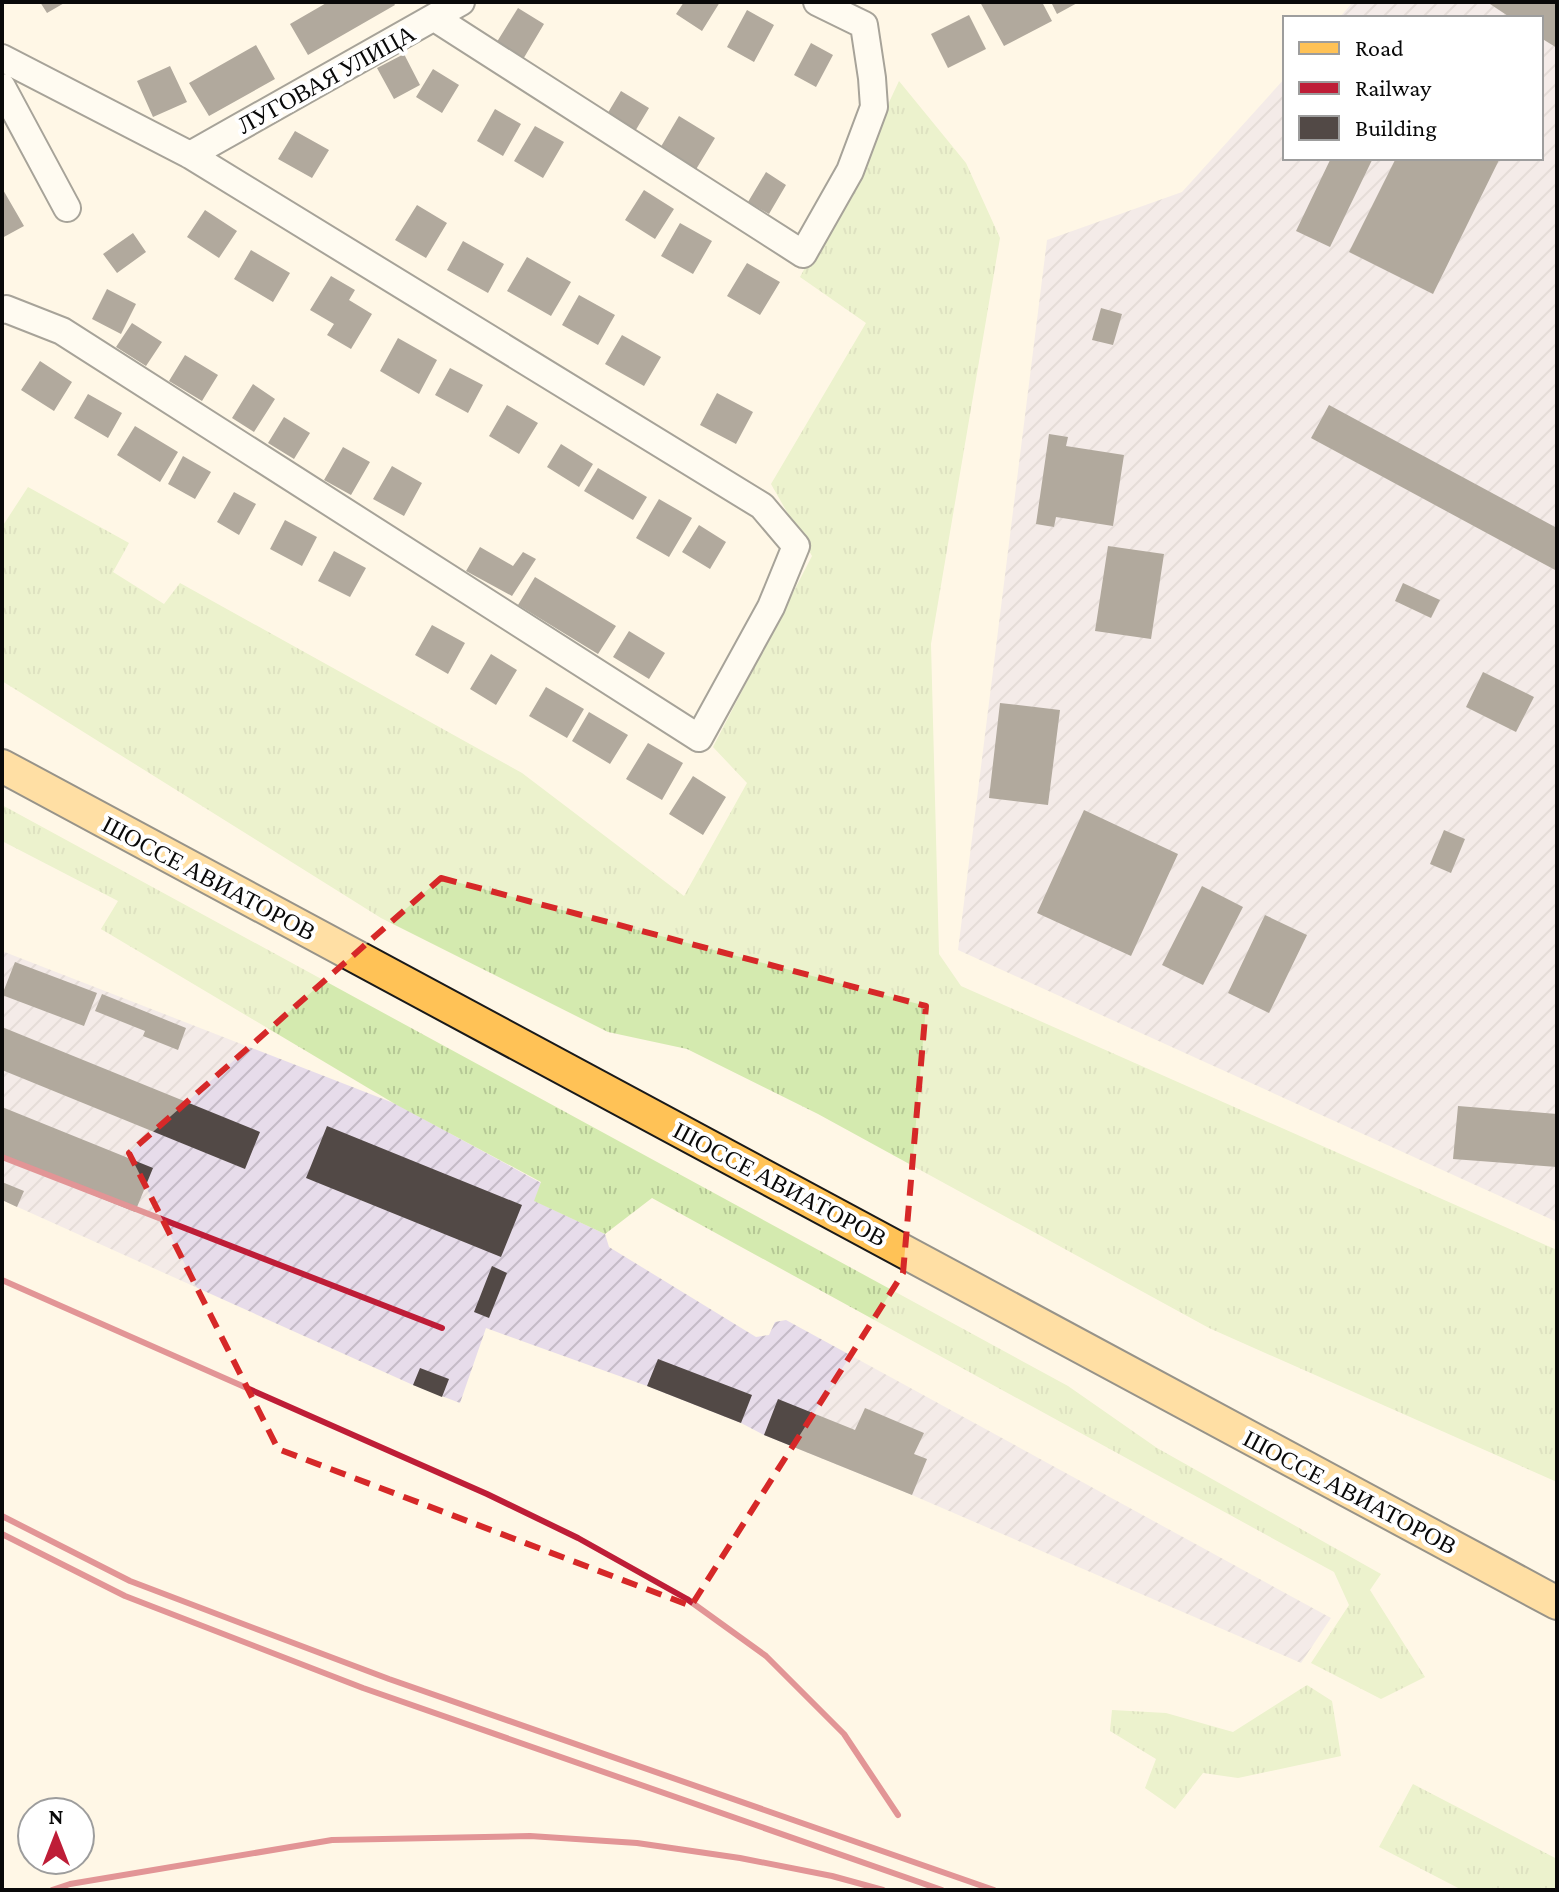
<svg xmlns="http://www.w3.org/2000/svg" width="1559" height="1892" font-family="'Crimson Pro',serif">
<defs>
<pattern id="industrial-furrows" width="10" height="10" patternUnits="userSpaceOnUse" patternTransform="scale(2)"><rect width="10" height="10" fill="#e7dcea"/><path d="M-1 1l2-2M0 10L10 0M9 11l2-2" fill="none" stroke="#c5bbc7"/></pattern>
<pattern id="grass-tufts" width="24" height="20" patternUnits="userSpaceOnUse" patternTransform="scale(2)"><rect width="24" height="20" fill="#d4eaaf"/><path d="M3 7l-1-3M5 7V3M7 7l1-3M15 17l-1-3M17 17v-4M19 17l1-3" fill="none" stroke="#b5c795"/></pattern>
</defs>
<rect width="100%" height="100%" fill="#fff7e6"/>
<path fill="url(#industrial-furrows)" d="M1353,2H1557V1222L958,950L1047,240L1182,192L1285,78V158H1541V18H1339Z
M2,951L396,1104L541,1183L535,1201L605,1234L609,1247L756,1337L769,1335L775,1322L786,1320L1331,1618L1301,1663L912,1495L764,1435L741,1423L647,1386L486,1328L460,1403L413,1385L2,1200Z"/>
<path fill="url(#grass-tufts)" d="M899,81L966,163L1000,238L931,644L939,954L961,986L1557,1250V1482L1209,1328L818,1114L687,1049L608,1032L381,918L2,681V527L28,487L129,543L113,572L164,604L180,583L522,773L684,896L747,783L713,747L812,556L771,484L866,323L800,277L855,175Z
M2,805L1068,1386L1157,1448L1381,1574L1370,1590L1425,1677L1381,1699L1311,1663L1349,1605L1334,1572L652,1198L605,1234L534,1201L541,1182L395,1104L101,929L118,901L2,841Z
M1307,1685L1332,1701L1341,1756L1238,1778L1203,1773L1175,1809L1145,1788L1156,1759L1110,1731L1112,1710L1166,1713L1233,1732Z
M1413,1784L1557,1859V1890H1462L1379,1847Z"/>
<path fill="#524946" d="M40,2H66L47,13Z
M328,2H393L395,5L308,55L290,24Z
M684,2H720L702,31L676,14Z
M980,2H1042L1052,21L1004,46Z
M1051,2H1079L1057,14Z
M1487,2H1557V48L1541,38V18H1511Z
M518,8L544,24L522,61L495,45Z
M747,10L774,25L754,62L727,47Z
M969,15L986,49L948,68L931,34Z
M811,43L833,55L816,87L794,75Z
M256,45L275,79L209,116L189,83Z
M404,54L420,85L394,99L377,68Z
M170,66L187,102L153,117L137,81Z
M433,69L459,85L442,113L416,97Z
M621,91L649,108L634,133L606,116Z
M495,109L521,124L503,156L477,141Z
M679,116L715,138L695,171L659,150Z
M535,126L564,142L543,178L514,161Z
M295,131L329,150L312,178L278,159Z
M1331,158H1373L1330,247L1296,231Z
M1396,158H1500L1433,294L1349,252Z
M766,172L786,185L769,214L748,202Z
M2,188L24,226L2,238Z
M644,190L674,209L655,239L625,220Z
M417,205L447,223L426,258L395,240Z
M205,210L237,231L219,258L187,237Z
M680,223L712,241L693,274L661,256Z
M133,233L146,252L117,273L103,254Z
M463,241L504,264L488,293L447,270Z
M251,250L290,273L273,302L234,279Z
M527,257L571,282L551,316L507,291Z
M747,263L780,282L760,315L727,296Z
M331,276L355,290L349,300L372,314L351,349L327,335L334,324L310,310Z
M107,289L136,304L121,334L92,319Z
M579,295L615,315L598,345L562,325Z
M1101,308L1122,314L1113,345L1092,340Z
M132,323L162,342L146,366L116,347Z
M622,335L661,357L644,386L605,364Z
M398,338L437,360L419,394L380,371Z
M185,355L218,375L202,401L169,381Z
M40,361L72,382L54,411L21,390Z
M450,368L483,385L468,413L435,395Z
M253,384L275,399L254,432L232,418Z
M717,393L753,412L736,444L700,425Z
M88,394L122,413L108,438L74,418Z
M507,405L538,423L519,454L489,436Z
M1329,405L1557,528V571L1311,438Z
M284,417L310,433L294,459L268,443Z
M135,426L178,452L160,482L117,455Z
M1049,434L1068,437L1066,446L1124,455L1113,526L1056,517L1054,527L1036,524Z
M561,444L593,464L579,487L547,467Z
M343,447L370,462L351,495L324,480Z
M183,456L211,472L195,499L168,484Z
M392,466L422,483L404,516L373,499Z
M598,468L647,497L633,520L584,491Z
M234,492L256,504L239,535L217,522Z
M659,499L692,518L669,557L636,538Z
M285,520L317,537L302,566L270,549Z
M699,525L726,542L710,569L682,552Z
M1108,546L1164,554L1151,639L1095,631Z
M480,547L513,566L523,552L536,559L512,596L466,571Z
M334,551L366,568L350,597L318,581Z
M535,577L616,626L598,654L518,605Z
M1403,583L1440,600L1431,618L1395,601Z
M432,625L465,643L448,674L415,655Z
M629,631L665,653L649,679L613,657Z
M491,654L517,670L496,705L470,689Z
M1483,672L1534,697L1516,732L1466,707Z
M546,687L584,709L567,738L529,716Z
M1000,703L1060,710L1048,805L989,798Z
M589,712L628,735L610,764L572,741Z
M648,743L683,763L662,800L626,779Z
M693,776L726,797L703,835L669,814Z
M1084,810L1178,854L1131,956L1037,913Z
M1444,830L1465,839L1451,873L1430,864Z
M1202,886L1243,907L1203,985L1162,965Z
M1265,915L1307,935L1269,1013L1228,993Z
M15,962L97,993L84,1026L2,995Z
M102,994L186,1028L178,1050L143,1036L145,1031L95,1011Z
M2,1027L260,1132L245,1169L2,1070Z
M1458,1106L1557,1114V1167L1453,1159Z
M2,1107L153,1168L135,1212L2,1158Z
M327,1126L522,1205L501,1257L306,1178Z
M2,1182L24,1191L17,1207L2,1200Z
M492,1266L507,1273L489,1318L474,1312Z
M658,1359L752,1395L741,1423L647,1386Z
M420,1368L449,1379L442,1397L413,1385Z
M778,1399L855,1430L865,1408L924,1433L914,1454L927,1459L912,1495L764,1435Z"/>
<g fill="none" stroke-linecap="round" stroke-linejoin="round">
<g stroke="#3c3c3c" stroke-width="30">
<path id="minor" d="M435,18L803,254L850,171L874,107L872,78L864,25L817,2
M2,58L190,155L762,506L796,546L771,607L699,738L62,331L6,309L2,310
M2,87L67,208
M190,155L461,2"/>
</g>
<g stroke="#1a1a1a" stroke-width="36">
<path id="major" d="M2,766L1557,1603"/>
</g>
<use href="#minor" stroke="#fff" stroke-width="26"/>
<use href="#major" stroke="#ffc256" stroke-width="32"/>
<path stroke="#be1d37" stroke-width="6" d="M2,1157L442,1328
M2,1280L487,1494L578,1538L687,1599L766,1656L844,1734L898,1815
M2,1516L130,1581L259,1630L389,1679L994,1890
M2,1534L125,1596L363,1688L942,1890
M52,1890L70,1884L332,1840L530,1836L637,1843L740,1858L832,1876L883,1890"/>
</g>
<path d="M0 0H1559V1892H0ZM441,878L926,1006L903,1273L691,1606L278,1449L129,1153Z" fill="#fff7e6" fill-opacity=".55" fill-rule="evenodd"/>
<path fill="none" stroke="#d62828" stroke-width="6" stroke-dasharray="16 10" stroke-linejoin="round" d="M441,878L926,1006L903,1273L691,1606L278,1449L129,1153Z"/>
<g text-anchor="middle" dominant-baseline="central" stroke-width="8" stroke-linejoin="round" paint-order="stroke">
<g font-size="24" fill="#090909" stroke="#fff">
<text transform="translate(326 79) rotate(-29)">ЛУГОВАЯ УЛИЦА</text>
<text transform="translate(209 878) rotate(28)">ШОССЕ АВИАТОРОВ</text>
<text transform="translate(780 1184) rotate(28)">ШОССЕ АВИАТОРОВ</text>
<text transform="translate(1350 1492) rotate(28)">ШОССЕ АВИАТОРОВ</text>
</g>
</g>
<rect width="1559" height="1892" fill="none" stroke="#090909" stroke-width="8"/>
<rect x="1283" y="16" width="260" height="144" fill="#ffffff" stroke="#9d9d9d" stroke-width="2"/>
<rect x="1299" y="42" width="40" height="12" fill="#ffc256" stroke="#9d9d9d" stroke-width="2"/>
<text x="1355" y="56" font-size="24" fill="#090909">Road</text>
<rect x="1299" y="82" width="40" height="12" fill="#be1d37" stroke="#9d9d9d" stroke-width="2"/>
<text x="1355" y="96" font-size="24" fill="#090909">Railway</text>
<rect x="1299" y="116" width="40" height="24" fill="#524946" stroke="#9d9d9d" stroke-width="2"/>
<text x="1355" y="136" font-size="24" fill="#090909">Building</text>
<g transform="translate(56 1836)"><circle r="38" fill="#ffffff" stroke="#9d9d9d" stroke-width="2"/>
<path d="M0-6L14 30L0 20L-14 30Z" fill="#be1d37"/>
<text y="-12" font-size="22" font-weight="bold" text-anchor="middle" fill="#090909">N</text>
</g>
</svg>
